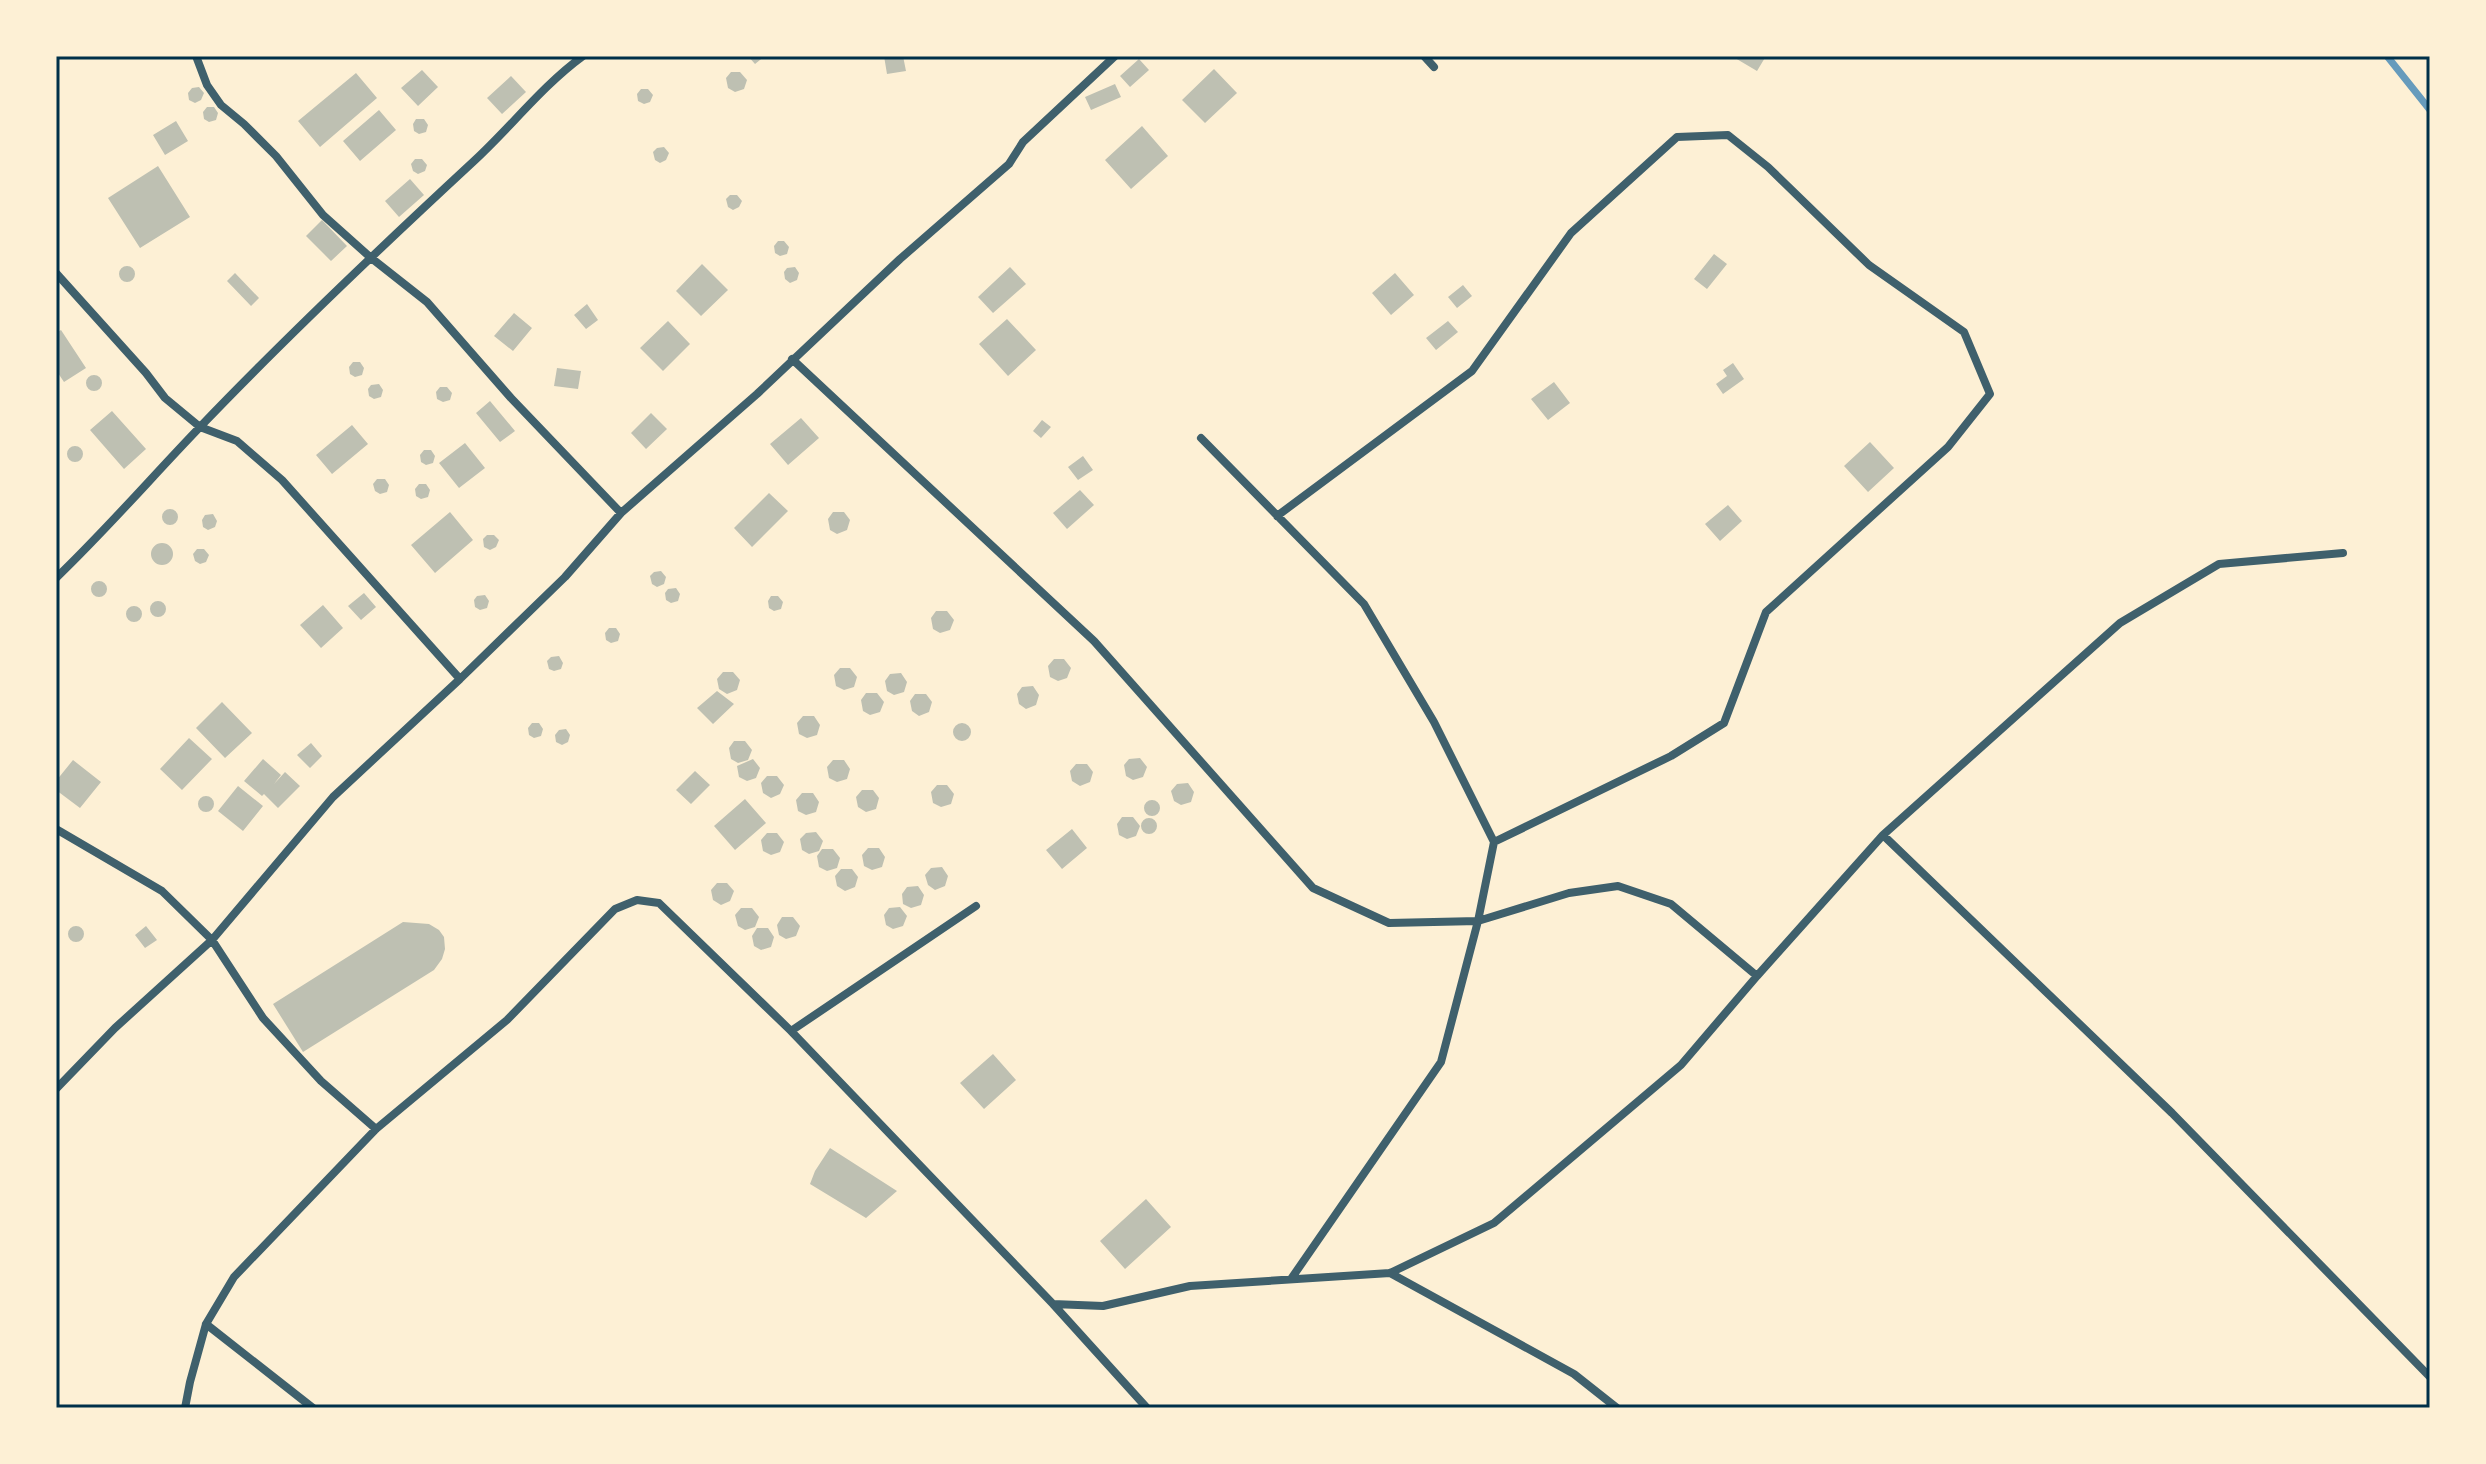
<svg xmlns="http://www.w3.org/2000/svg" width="2486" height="1464" font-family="Mulish,sans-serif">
<rect width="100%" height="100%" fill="#fdf0d5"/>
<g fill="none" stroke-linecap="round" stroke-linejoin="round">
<path stroke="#669bbc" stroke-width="7" d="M2387,56L2430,110"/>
</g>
<path fill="#bec0b2" d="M748,56H765L755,64Z
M884,56H903L906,71L887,74Z
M1736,56H1766L1757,71L1735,58Z
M1139,59L1149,70L1130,87L1120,76Z
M1214,69L1237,93L1205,123L1182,100Z
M422,70L438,87L418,106L401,88Z
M731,72H740L747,80L744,89L735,92L728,88L726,78Z
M356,73L377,98L320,147L298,121Z
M511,76L526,92L502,114L487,98Z
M1115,84L1121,97L1091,110L1085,97Z
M199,87L204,93L201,100L195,103L189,100L188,93L192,88Z
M641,89H648L653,95L650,102L644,104L638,101L637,94Z
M207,107H214L218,113L216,120L209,122L204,119L203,112Z
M379,110L396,130L360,161L343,141Z
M416,119H424L428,125L426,132L419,134L414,131L413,124Z
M176,121L188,141L165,155L153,135Z
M1142,126L1168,156L1131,189L1105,160Z
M664,147L669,153L666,160L660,163L655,160L653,152L657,148Z
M415,159H422L427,165L425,171L418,174L413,171L411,164Z
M158,166L190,217L140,248L108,198Z
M410,179L424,195L399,217L385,201Z
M730,195H737L742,201L739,207L733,210L728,207L726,199Z
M322,220L347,246L331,261L306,236Z
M778,241H784L789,247L787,254L780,256L775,253L774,246Z
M1714,254L1727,264L1707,289L1694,279Z
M702,264L728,290L701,316L676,291Z
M119 274a8 8 0 1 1 16 0a8 8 0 1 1-16 0Z
M795,267L799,273L797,280L790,283L785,279L784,272L787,268Z
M1010,267L1026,284L993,313L978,297Z
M235,273L259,298L251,306L227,281Z
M1395,273L1414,295L1391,315L1372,293Z
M1463,285L1472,296L1457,308L1448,297Z
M587,304L598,320L586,329L574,315Z
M514,313L532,328L513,351L494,336Z
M1007,319L1036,350L1008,376L979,344Z
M668,321L690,344L663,371L640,348Z
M1448,321L1458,332L1436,350L1426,338Z
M61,330L86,368L64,382L56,370V333Z
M353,362H360L364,368L362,375L355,377L350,374L349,367Z
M1733,363L1744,379L1723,394L1716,384L1727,376L1723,370Z
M557,368L581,371L578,389L554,386Z
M86 383a8 8 0 1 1 16 0a8 8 0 1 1-16 0Z
M1554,382L1570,403L1548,420L1531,399Z
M379,384L383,390L381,397L374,399L369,396L368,389L371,385Z
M440,387H447L452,393L450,400L443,402L437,399L436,392Z
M490,401L515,431L500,442L476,413Z
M112,411L146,449L124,469L90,430Z
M651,413L667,429L646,449L631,433Z
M801,418L819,438L788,465L770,444Z
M1042,420L1051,427L1041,438L1033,431Z
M352,425L368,444L332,474L316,455Z
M1870,442L1894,468L1868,492L1844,466Z
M465,443L485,468L459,488L439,463Z
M67 454a8 8 0 1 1 16 0a8 8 0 1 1-16 0Z
M424,450H431L435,456L433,463L426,465L421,462L420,455Z
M1083,456L1093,470L1078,480L1068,467Z
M377,479H385L389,485L387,492L380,494L375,491L373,484Z
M419,484H426L430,490L428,497L421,499L416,496L415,489Z
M1080,490L1094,505L1067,529L1053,513Z
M769,493L788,511L752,547L734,528Z
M1728,505L1742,521L1720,541L1705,524Z
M162 517a8 8 0 1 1 16 0a8 8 0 1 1-16 0Z
M450,512L473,540L435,573L411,545Z
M833,512H844L850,520L847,530L837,534L830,530L828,519Z
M213,514L217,521L215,527L208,530L203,527L202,520L205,515Z
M487,535H494L499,540L496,547L490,550L484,547L483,539Z
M151 554a11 11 0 1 1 22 0a11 11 0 1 1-22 0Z
M197,549H204L209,555L206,562L200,564L195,561L193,554Z
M661,571L666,577L664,584L657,587L652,584L650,576L654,572Z
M91 589a8 8 0 1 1 16 0a8 8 0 1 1-16 0Z
M676,588L680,594L678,601L671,603L666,600L665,593L668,589Z
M364,593L376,607L361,620L348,606Z
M485,595L489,601L487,608L480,610L475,607L474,600L477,596Z
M771,596H778L783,602L781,609L774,611L769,608L768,601Z
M150 609a8 8 0 1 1 16 0a8 8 0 1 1-16 0Z
M323,605L343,628L321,648L300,625Z
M126 614a8 8 0 1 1 16 0a8 8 0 1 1-16 0Z
M936,611H947L954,620L950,630L940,633L933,629L931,618Z
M609,628H616L620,634L618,641L611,643L606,640L605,633Z
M559,656L563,663L561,669L554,671L549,669L547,661L551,657Z
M1054,659H1064L1071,668L1067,678L1058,681L1050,677L1048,666Z
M840,668H850L857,677L854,687L844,690L836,686L834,675Z
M723,672H733L740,680L737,690L727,694L719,689L717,679Z
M901,673L907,682L904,692L894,695L887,691L885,681L890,674Z
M1033,686L1039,695L1036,705L1026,709L1019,704L1017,694L1022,687Z
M717,691L734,704L713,724L697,708Z
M866,693H877L884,702L880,712L870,715L863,711L861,700Z
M915,694H926L932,702L929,712L919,716L912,711L910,701Z
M222,702L252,733L225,758L196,728Z
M803,716H814L820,725L817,735L807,738L799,734L797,723Z
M953 732a9 9 0 1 1 18 0a9 9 0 1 1-18 0Z
M532,723H539L543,729L541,736L534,738L529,735L528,728Z
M566,729L570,735L568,742L562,745L556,742L555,735L559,730Z
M189,738L212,759L182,790L160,769Z
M734,741H745L752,750L748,760L738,763L731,759L729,748Z
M311,743L322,756L310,768L297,755Z
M1140,758L1147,767L1143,777L1133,780L1126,776L1124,765L1129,759Z
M263,759L281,775L274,784L285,772L300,786L278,808L264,794L262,796L244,781Z
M753,759L760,768L756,778L747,781L739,777L737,766Z
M73,760L101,782L80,808L56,790V781Z
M833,760H844L850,769L847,779L837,782L829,778L827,767Z
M1076,764H1087L1093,772L1090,782L1080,786L1072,781L1070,771Z
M695,771L710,785L691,804L676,790Z
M767,776H777L784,785L780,794L771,798L763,793L761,783Z
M1188,783L1194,792L1191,802L1181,805L1174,801L1171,791L1177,784Z
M937,785H947L954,794L951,804L941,807L933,803L931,792Z
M238,786L263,806L243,831L218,811Z
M862,790H873L879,798L876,809L866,812L858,807L856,797Z
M802,793H813L819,802L816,812L806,815L798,811L796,800Z
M198 804a8 8 0 1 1 16 0a8 8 0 1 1-16 0Z
M745,799L766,823L735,850L714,826Z
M1144 808a8 8 0 1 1 16 0a8 8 0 1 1-16 0Z
M1122,817H1133L1140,826L1136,836L1127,839L1119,835L1117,824Z
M1141 826a8 8 0 1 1 16 0a8 8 0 1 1-16 0Z
M1072,829L1087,848L1062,869L1046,850Z
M816,832L823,841L819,851L809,854L802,850L800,839L806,833Z
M767,833H777L784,842L780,852L771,855L763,851L761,840Z
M868,848H879L885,857L882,867L872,870L864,866L862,855Z
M822,849H833L840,858L837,868L827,871L819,867L817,856Z
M942,867L948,876L945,886L935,890L928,885L925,875L931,868Z
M841,869H852L858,877L855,887L845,891L837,886L835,876Z
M717,883H727L734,891L730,901L721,905L713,900L711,890Z
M918,886L924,895L921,905L911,908L903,904L902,894L907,887Z
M900,907L907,916L903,926L893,929L886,925L884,915L889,908Z
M741,908H752L759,917L755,927L745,930L738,926L735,915Z
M782,917H793L800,926L796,936L786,939L779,935L777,925Z
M403,922L429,924L439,930L444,937L445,949L442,959L434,970L303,1052L273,1004Z
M146,926L157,940L145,948L135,935Z
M68 934a8 8 0 1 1 16 0a8 8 0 1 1-16 0Z
M757,928H768L774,937L771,947L761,950L754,946L752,936Z
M993,1054L1016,1080L984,1109L960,1083Z
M830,1148L897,1191L866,1218L810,1184L815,1171Z
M1146,1199L1171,1227L1125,1269L1100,1241Z"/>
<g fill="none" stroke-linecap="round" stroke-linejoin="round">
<path stroke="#3f606c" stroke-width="8" d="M196,56L207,85L221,105L244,124L276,156L323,215L370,257L427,302L511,398L621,513
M1424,56L1434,67
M56,273L146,373L165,398L200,427L237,441L282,480L460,679
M792,359L1094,641L1313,888L1389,923L1478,921L1569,893L1618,886L1671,904L1757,976
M1201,438L1364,604L1434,722L1494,842L1478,921L1441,1062L1291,1279
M1277,516L1472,371L1571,233L1677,137L1728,135L1768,167L1869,265L1964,332L1990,394L1948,447L1766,612L1724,723L1671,756L1494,842
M56,578C106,530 151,478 199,428C287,336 380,248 474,161C511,127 542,86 583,56
M56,829L162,891L212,940L263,1018L321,1081L376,1129
M1883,835L2120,623L2219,564L2343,553
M791,1031L976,906
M56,1089L115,1028L212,940L333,797L460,679L565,577L621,513L757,394L900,259L1009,164L1023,142L1115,56
M1390,1273L1574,1374L1617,1408
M1053,1304L1147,1408
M206,1324L313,1408
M185,1408L190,1382L206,1324L234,1277L376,1129L507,1020L615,909L637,900L659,903L791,1031L1053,1304L1103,1306L1190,1286L1390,1273L1494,1223L1681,1065L1757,976L1883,835L2172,1113L2430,1377"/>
</g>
<rect width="2486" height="1464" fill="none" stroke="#fdf0d5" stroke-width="116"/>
<rect x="58" y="58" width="2370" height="1348" fill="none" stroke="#003049" stroke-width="3"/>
</svg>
